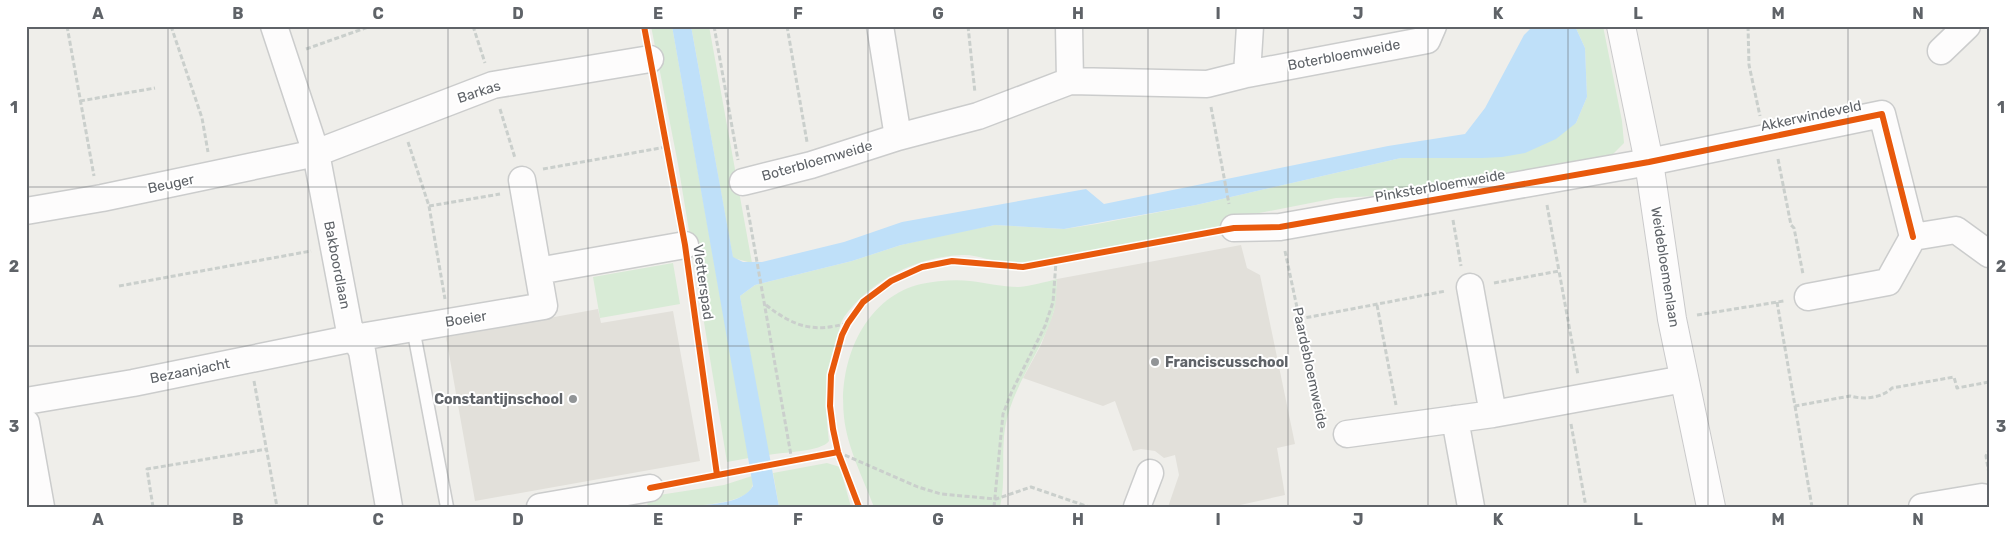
<svg xmlns="http://www.w3.org/2000/svg" width="2015" height="533" font-family="Rubik,sans-serif">
<rect width="100%" height="100%" fill="#efeeea"/>
<path fill="#e2e0da" d="M1241,245L1247,268L1260,275L1295,444L1277,448L1285,495L1231,507H1168L1179,475L1175,455L1164,458L1155,451L1141,449L1133,451L1115,401L1103,406L1023,378L1041,345L1054,311L1057,279Z
M598,309L601,323L673,311L700,461L475,501L446,337Z"/>
<path fill="#d8ebd6" d="M651,26H672L749,458L727,462L678,164Z
M691,26H709L752,263L733,258Z
M1575,26H1603L1622,121L1624,143L1613,154L1604,158L1396,195L1336,198L1254,214L1250,226L1227,225L1030,262C1023,262 1015,264 1007,263C992,262 977,254 962,255C916,257 871,280 844,317C840,323 839,332 837,339C825,379 824,400 829,441C821,452 783,452 768,455L740,296L755,285L852,261L901,245L943,235L995,225L1064,229L1097,224L1196,205L1401,158H1483L1576,123L1587,97L1585,48Z
M673,263L680,304L600,318L593,277Z
M1057,279C1056,290 1057,303 1053,314C1042,349 1018,379 1008,415C999,445 1007,477 1000,507H874C863,478 847,447 844,417C838,363 863,298 921,284C936,281 955,279 970,281C987,283 1003,287 1019,287C1031,286 1045,282 1057,279Z
M827,463L840,467L851,507H779L773,473Z
M752,476C752,479 754,484 752,487C744,508 668,507 648,507L646,497L724,485Z"/>
<path fill="#bfe0f9" d="M672,26H691L733,257L743,262H762L844,242L902,222L1086,189L1104,204L1388,146L1465,134L1485,108L1524,35L1533,26H1575L1585,48L1587,97L1576,123L1556,139L1525,153L1502,157L1483,158H1401L1196,205L1064,229L995,225L901,245L852,261L755,285L740,296L779,507H694C714,503 742,504 753,486Z"/>
<g fill="none" stroke-linecap="round" stroke-linejoin="round">
<g stroke="#cbcccc" stroke-width="15">
<path id="lane" d="M413,328L447,507"/>
</g>
<g stroke="#cbcccc" stroke-width="29">
<path id="street" d="M274,26L316,153L349,327L362,351L389,507
M880,26L898,137
M1069,26L1070,81
M1941,51L1967,26
M1247,74L1250,26
M743,182L811,165L898,137L978,116L1070,81L1207,84L1247,74L1427,40L1433,26
M26,211L102,198L316,153L493,85L650,59
M1234,228L1280,227L1649,162L1882,114L1913,237
M538,271L685,245
M1470,287L1493,414
M1808,297L1888,282L1913,237L1956,230L1989,254
M26,401L133,383L354,338L544,306L522,180
M1455,419L1471,507
M26,423L41,507
M1347,434L1493,414L1684,379
M540,507L650,488
M1137,507L1150,473
M1922,507L1982,497L1989,499"/>
</g>
<g stroke="#cacacb" stroke-width="30">
<path id="secondary" d="M1621,26L1649,162L1672,319L1711,507"/>
</g>
<path stroke="#cacfcc" stroke-width="3" stroke-dasharray="5 2.5" stroke-linecap="butt" d="M67,26L94,176
M171,26L202,118L208,152
M473,26L485,63
M714,26L738,160
M787,26L807,142
M968,26L975,93
M1748,26L1749,65L1760,116
M306,49L371,26
M80,101L155,88
M1211,107L1229,204
M500,109L515,158
M408,142L429,206L445,299
M1778,159L1791,225L1794,228L1803,274
M543,169L666,147
M747,205L792,461
M1547,205L1559,271
M429,206L500,194
M1453,220L1461,266
M1285,251L1323,430
M1494,283L1559,271L1578,375
M119,286L311,251
M1777,302L1795,406L1850,396C1864,400 1882,398 1892,388L1954,377L1957,388L1989,382
M766,305C794,327 814,333 848,323
M1377,305L1396,405
M1697,315L1784,301
M1299,319L1446,291
M254,381L277,507
M1795,406L1812,507
M1571,424L1586,507
M838,452L918,487L941,494L996,499L1031,487L1089,507
M1989,474L1986,456L1989,450
M153,507L147,469L267,449
M994,507L1003,414L1012,391L1045,326L1053,302L1056,262"/>
<use href="#lane" stroke="#fdfcfc" stroke-width="12"/>
<use href="#street" stroke="#fdfcfc" stroke-width="26"/>
<use href="#secondary" stroke="#fdfcfc" stroke-width="28"/>
<g stroke="#fff" stroke-width="9">
<path id="cycleway" d="M644,26L685,245L717,475
M650,488L838,452
M859,507L838,452L833,429L830,406L831,375L842,335L848,323L863,302L891,281L922,267L952,261L1023,267L1234,228L1280,227L1649,162L1882,114L1913,237"/>
</g>
<use href="#cycleway" stroke="#e8590c" stroke-width="6"/>
</g>
<path fill="none" stroke="#5f6368" stroke-width="1" stroke-opacity="0.55" d="M168,26V507M308,26V507M448,26V507M588,26V507M728,26V507M868,26V507M1008,26V507M1148,26V507M1288,26V507M1428,26V507M1568,26V507M1708,26V507M1848,26V507M26,187H1989M26,346H1989"/>
<g fill="#919496" stroke="#fff" stroke-width="2">
<circle cx="1155" cy="362" r="5"/>
<circle cx="573" cy="399" r="5"/>
</g>
<g text-anchor="middle" dominant-baseline="central" stroke-width="4" stroke-linejoin="round" paint-order="stroke">
<g font-size="14" fill="#5f6368" stroke="#fff">
<text transform="translate(1344 55) rotate(-11)">Boterbloemweide</text>
<text transform="translate(479 92) rotate(-18)">Barkas</text>
<text transform="translate(1811 116) rotate(-12)">Akkerwindeveld</text>
<text transform="translate(817 161) rotate(-16)">Boterbloemweide</text>
<text transform="translate(171 184) rotate(-12)">Beuger</text>
<text transform="translate(1440 186) rotate(-10)">Pinksterbloemweide</text>
<text transform="translate(337 265) rotate(79)">Bakboordlaan</text>
<text transform="translate(1665 267) rotate(81)">Weidebloemenlaan</text>
<text transform="translate(703 282) rotate(82)">Vletterspad</text>
<text transform="translate(466 319) rotate(-9)">Boeier</text>
<text transform="translate(1310 368) rotate(78)">Paardebloemweide</text>
<text transform="translate(190 371) rotate(-11)">Bezaanjacht</text>
</g>
<g font-size="14" font-weight="bold" fill="#5f6368" stroke="#fff" text-anchor="start">
<text x="1165" y="362">Franciscusschool</text>
<text x="563" y="399" text-anchor="end">Constantijnschool</text>
</g>
</g>
<rect width="2015" height="533" fill="none" stroke="#ffffff" stroke-width="55"/>
<rect x="28" y="28" width="1960" height="478" fill="none" stroke="#5f6368" stroke-width="2"/>
<g font-size="16" text-anchor="middle" font-weight="bold" fill="#5f6368">
<text x="98" y="19">A</text>
<text x="238" y="19">B</text>
<text x="378" y="19">C</text>
<text x="518" y="19">D</text>
<text x="658" y="19">E</text>
<text x="798" y="19">F</text>
<text x="938" y="19">G</text>
<text x="1078" y="19">H</text>
<text x="1218" y="19">I</text>
<text x="1358" y="19">J</text>
<text x="1498" y="19">K</text>
<text x="1638" y="19">L</text>
<text x="1778" y="19">M</text>
<text x="1918" y="19">N</text>
<text x="14" y="113">1</text>
<text x="2001" y="113">1</text>
<text x="14" y="272">2</text>
<text x="2001" y="272">2</text>
<text x="14" y="432">3</text>
<text x="2001" y="432">3</text>
<text x="98" y="525">A</text>
<text x="238" y="525">B</text>
<text x="378" y="525">C</text>
<text x="518" y="525">D</text>
<text x="658" y="525">E</text>
<text x="798" y="525">F</text>
<text x="938" y="525">G</text>
<text x="1078" y="525">H</text>
<text x="1218" y="525">I</text>
<text x="1358" y="525">J</text>
<text x="1498" y="525">K</text>
<text x="1638" y="525">L</text>
<text x="1778" y="525">M</text>
<text x="1918" y="525">N</text>
</g>
</svg>
